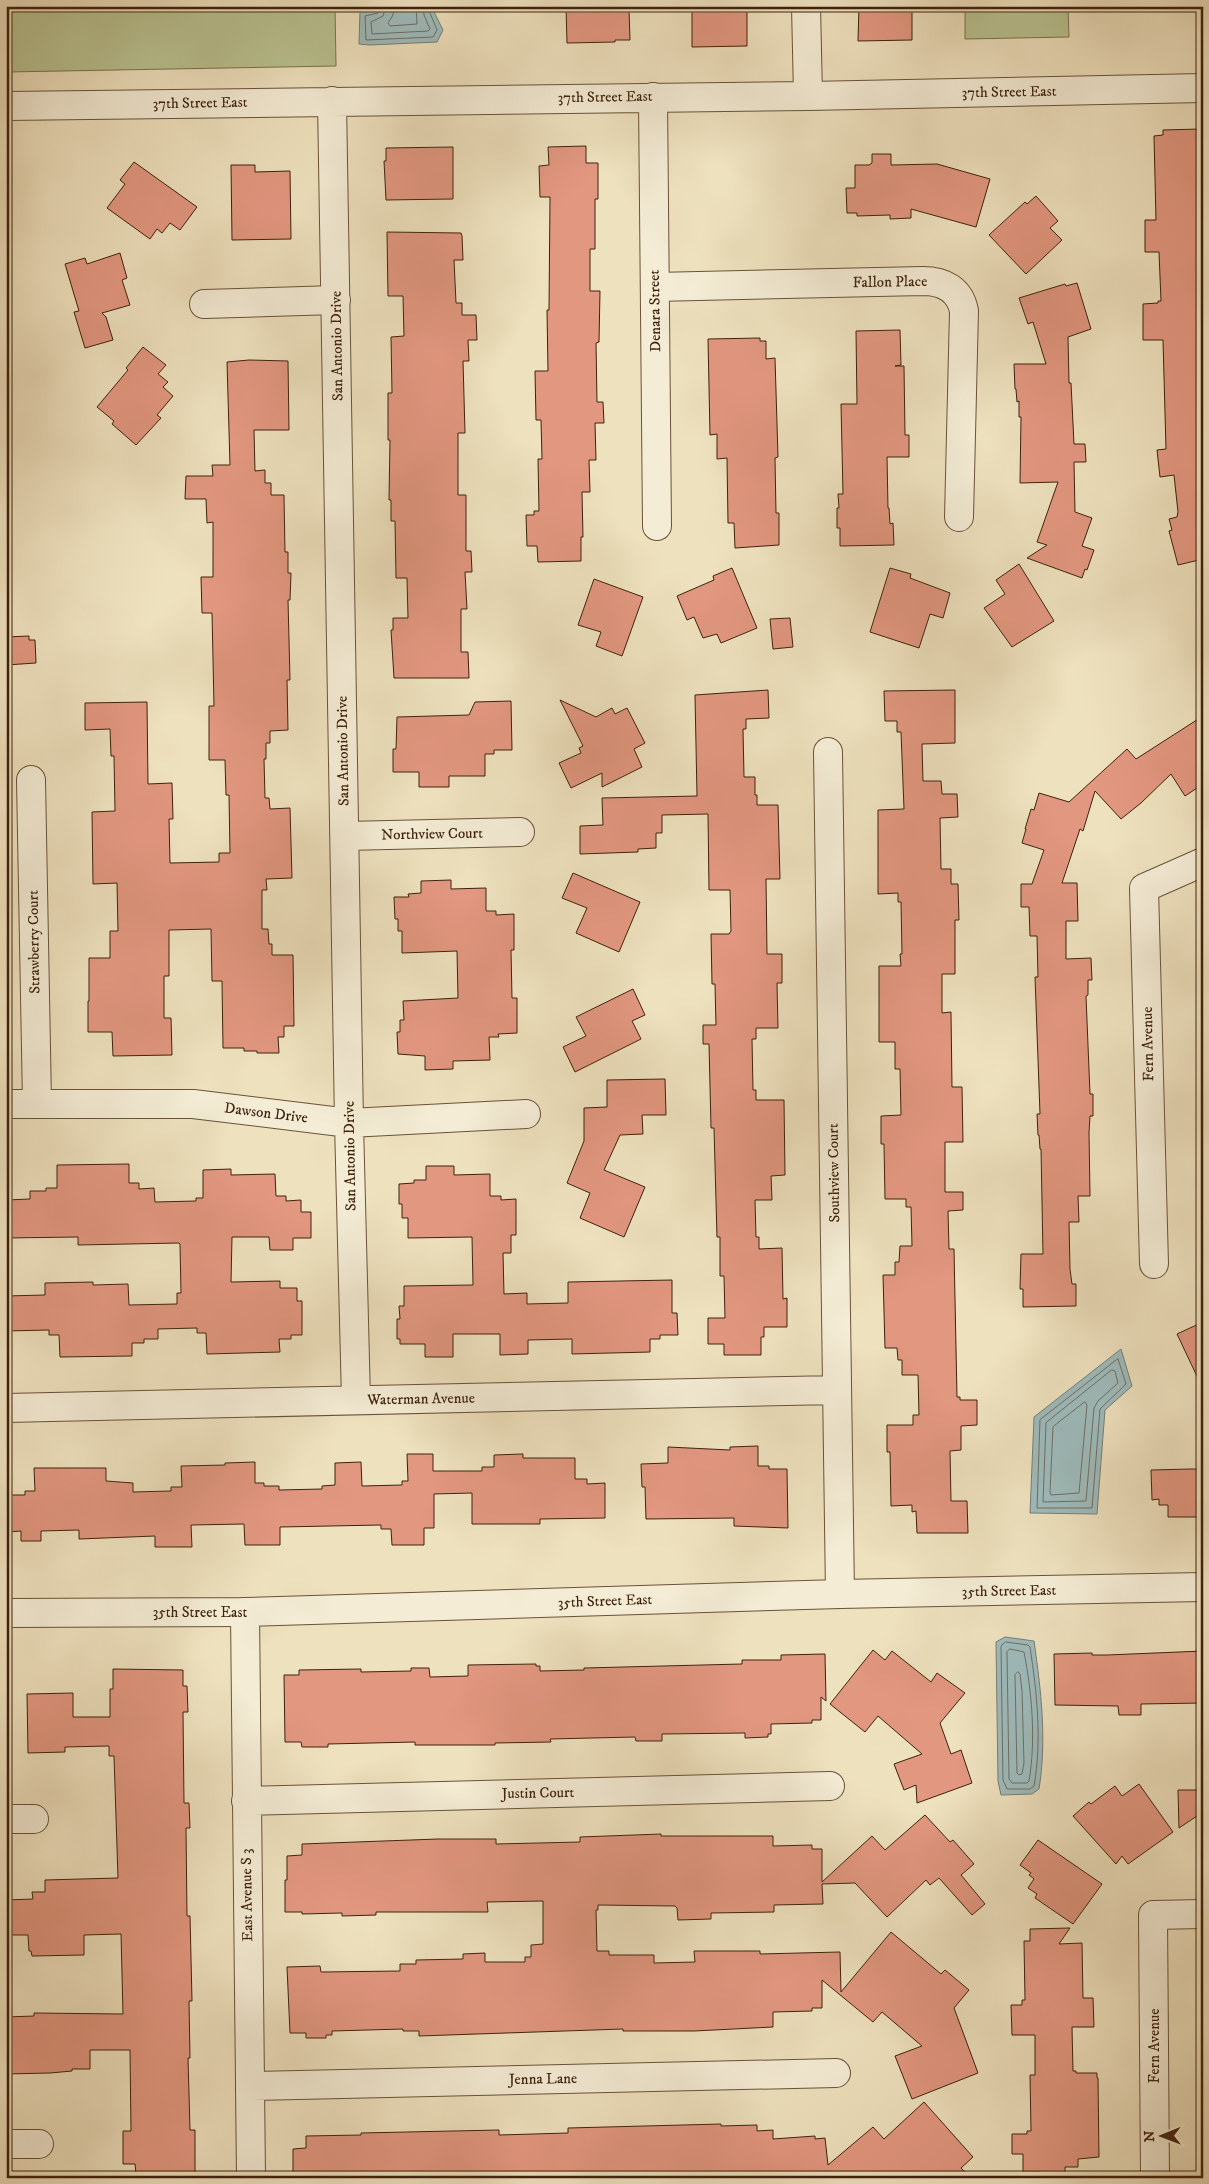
<svg xmlns="http://www.w3.org/2000/svg" width="1209" height="2184" font-family="'IM FELL DW Pica',serif">
<rect width="100%" height="100%" fill="#eee1be"/>
<filter id="stains"><feTurbulence type="fractalNoise" baseFrequency=".004" numOctaves="4"/><feColorMatrix values="0 0 0 0 .2 0 0 0 0 .09 0 0 0 0 .02 0 0 0 .5 -.17"/></filter>
<radialGradient id="worn" r=".72"><stop offset=".6" stop-color="#630" stop-opacity="0"/><stop offset="1" stop-color="#630" stop-opacity=".3"/></radialGradient>
<path fill="#b9c291" stroke="#7c724e" d="M6,6H335L336,66L6,72Z
M965,6H1068L1069,37L965,39Z"/>
<path fill="#9ebbbc" stroke="#787e76" d="M380,6H434V12L443,30L437,42L370,45L359,44L360,11Z
M1121,1349L1132,1386L1105,1410L1097,1514L1030,1513L1034,1417Z
M1005,1637L1034,1641C1041,1690 1047,1740 1039,1789L1032,1794L1001,1795L998,1781L996,1642Z"/>
<g fill="none" stroke-linecap="round" stroke-linejoin="round">
<path stroke="#6e6e64" stroke-width="1" d="M380,6L378,13L365,16L366,40L433,37L437,30L430,13L429,6
M386,6L383,16L371,22L372,34L428,31L430,29L424,15L423,6
M394,6L393,15L388,23L390,26L417,24L416,6
M1118,1359L1126,1384L1100,1409L1092,1508H1037L1040,1420Z
M1112,1370L1115,1371L1118,1383L1098,1401L1094,1408L1086,1501L1043,1502L1046,1423Z
M1085,1402L1087,1405L1079,1493L1051,1495L1050,1492L1053,1427Z
M1006,1642L1028,1645L1030,1647C1037,1693 1042,1740 1034,1786L1030,1789H1007L1003,1780L1001,1646Z
M1010,1649L1024,1652C1032,1693 1036,1740 1029,1781L1027,1783H1012L1009,1779L1007,1652Z
M1018,1672L1020,1674L1022,1691L1024,1763L1022,1774L1019,1775L1017,1773L1015,1675Z"/>
</g>
<path fill="#e29780" stroke="#3e220c" d="M614,6V11L629,10L630,40H615V42L567,43L566,7Z
M692,6H747V46L692,47Z
M859,6H912V40L858,41Z
M1200,129V146H1203V559L1178,565L1169,531L1172,530L1169,519L1177,517L1178,512L1174,475L1160,477L1157,450L1166,449L1163,340H1143V304L1158,303V301H1161L1159,252H1145V220H1156L1154,136L1163,135V130Z
M586,146V163H598V199H595V249H590V291H600L599,342L596,343L597,402H603L604,423H595L596,460H589L590,492H582L583,537H581V561L538,562L537,546H527L526,515H534V511H539L538,459H542L541,420H536L535,371H548L547,310H549L550,197H540L539,166L549,165L548,147Z
M453,147V199L386,200L384,161H386V148Z
M872,154H891V165L937,164L990,179L976,227L911,209V218L890,219V215L857,216V213H847L846,188H855V165H869L872,163Z
M134,162L197,207L180,230L170,223L162,233L157,229L150,239L107,208L125,184L120,180Z
M231,165H255V172L290,171L291,239L232,240Z
M1036,196L1058,221L1050,228L1062,240L1026,274L989,235L1025,202L1027,204Z
M387,232L461,233L462,236L463,260H454L456,303H462V315H476L477,340H468L469,361H463L465,433H458V495H466V551H471L472,572H465L467,609H461V652H468L469,678H394L391,630H393V618H408L407,578H396L395,521H391V500H389L390,440H388V393H392L391,337L404,336L403,296H388Z
M120,253L127,278L122,280L130,305L102,313L106,317L113,340L85,348L74,312L79,311L65,264L85,258L87,264Z
M1077,283L1091,329L1068,337L1069,383H1071L1074,444H1085L1086,462H1074L1075,512L1092,518L1082,546L1094,550L1087,570L1085,569L1082,578L1027,558L1047,545L1037,542L1058,482L1020,483L1021,417H1019V401L1017,402L1016,389H1015L1014,364H1046L1033,322L1028,324L1019,298L1065,284L1066,286Z
M900,330L901,365L895,366H904L905,435H909V457H887L888,508H889L890,524L893,523L894,545L840,546V528H837V508H839L838,494H843L841,404H857L856,331Z
M760,338V341H766V359L775,358L778,457L775,458L776,513H779V545L735,548L734,523H728L727,458L717,459V434L710,435L708,339Z
M143,347L166,365L158,374L168,382L163,387L173,396L157,415L161,418L136,445L112,424L114,421L97,407L128,370L126,368Z
M249,360L288,361L289,430H254L255,471L265,470V483H271V495H284L285,552H288V573H291L290,600H288L290,680H287L288,730L270,731V743H266V759H264L265,798H269L270,809L290,808L292,878L266,879L267,890H262V929H268L269,944H272V955H293L294,1026H284V1037H278L279,1053H257V1051H244V1048H223L222,981H212L211,929L169,930V976H164V1018H171L172,1055L113,1056L112,1032H88V1001H89V958H110V931H118L117,883L93,884L92,812L115,811L114,756H111L110,729L85,730V703L147,702L148,784L172,783L173,819H169L170,863L219,862V853H230L229,795H226L225,760H209V706H214L212,613H202L201,577H213V522L207,523L206,499H185L186,476H213L212,465H230L227,362Z
M1019,564L1054,621L1012,647L984,608L1005,594L996,580Z
M732,568L757,628L721,643L717,634L703,638L694,617L687,620L677,596L714,580L713,576Z
M890,568L911,574L910,578L950,593L943,618L930,614L919,648L870,632Z
M594,579L643,597L622,656L596,646L601,632L578,625Z
M790,618L793,647L773,649L770,619Z
M29,636V640H35L36,663L6,665V637Z
M768,690L769,718L746,719V729H743L744,777H755V795H757V805H778L780,879H766L767,954H782V983H777L778,1028H756V1039H752L753,1090H756V1100H784L785,1175L771,1176L772,1200H755L756,1237H759V1249L782,1248L783,1299L787,1298V1327H764V1337H761V1355H724V1344H708V1318H725L724,1276H720V1237H717L714,1128H711L709,1044H703V1025H716L715,984H712L711,934H729L731,931L730,890H709L708,814L662,815V833H656V848L638,849V852L580,854V826L603,825L602,798L697,796L695,695Z
M955,690V743L922,744L923,781H941L942,794H957L958,817L940,818L941,869H951V884H958L959,920H955V974H942V1013L951,1012L952,1087H962L963,1142H945V1192H963V1210L948,1211L949,1249H954L957,1397H960V1400H977V1425L961,1426V1450L950,1451L951,1501H967L968,1533H917L916,1511L912,1512V1505L891,1506L890,1452H887V1425H913V1415H919L918,1375H902V1360H898L897,1348H885L883,1275H895V1262H899L900,1246H912L911,1207H906V1199H885L884,1144H881V1116L901,1115L900,1069H895V1042H879V966H901L900,954H902L901,902H898V893L878,894V810L904,809L901,732H897V721H885L884,691Z
M560,700L596,717L612,708L615,714L627,708L645,743L634,749L642,767L602,787V773L571,788L559,763L581,753L579,748L583,746Z
M511,701L512,750H494V754H485V776H449V787H419V772H393V749H396L397,717L469,715L475,702Z
M1203,716V784L1185,796L1171,774L1141,803L1121,819L1095,791L1083,831L1080,829L1062,883H1077L1078,921H1066V959L1091,958L1092,980H1088V995L1086,996L1090,1094H1093V1116H1090L1089,1133L1090,1196H1078L1079,1222H1069L1070,1269L1072,1284H1076V1306L1023,1307V1289H1020L1021,1254H1043L1041,1149H1040L1039,1135H1038L1037,1114H1040L1035,977H1038L1037,936H1030L1029,907H1021V884H1032L1044,850L1022,843L1026,829H1025L1031,809L1034,810L1039,793L1069,802L1127,749L1136,759Z
M573,873L640,902L619,952L576,933L587,908L562,898Z
M451,880V889L486,888V911H496V915L514,914V950H511L512,998H517V1033L498,1034L499,1037H489L490,1060L453,1061V1069L425,1070V1056L398,1054L397,1032H400V1020H404L403,1001L458,998L457,951L402,953V931H398V919H395L394,897H409L408,894L421,893V881Z
M633,989L645,1015L632,1021L641,1039L575,1072L563,1047L586,1036L576,1017Z
M665,1079L666,1115H642L643,1134L620,1135L604,1170L645,1187L624,1237L580,1218L590,1193L567,1183L584,1141V1108L607,1107V1080Z
M129,1164V1183H139V1189L154,1188L155,1202L196,1201V1198H203V1170L231,1169V1175L275,1174L276,1196H286V1201L301,1200V1212H311V1238H293V1250H270L269,1237H232L231,1282L280,1281V1288H297V1301H302V1335H291V1339H279L280,1352L207,1354L206,1333H197V1328L158,1329V1339H144V1343H132V1356L60,1357L59,1335H49V1330L6,1331V1296L45,1295V1283L93,1282V1285L128,1284L129,1305L177,1304V1293H181L180,1244L179,1243L78,1245V1237L6,1238V1200L30,1199V1191H46V1188H57V1165Z
M426,1166H454V1175L490,1174V1196H501V1200L516,1199V1235H511V1253H503L504,1294L527,1293V1304L568,1303V1282L672,1280V1313H677L678,1335H660V1339H650V1352L572,1354V1339L528,1340V1354L500,1355V1334H453V1357H425V1344H400V1339H397V1319H400L399,1306H404V1286L473,1285L472,1237L408,1238V1218H402V1204H399V1184L414,1183V1180H426Z
M1203,1322V1389L1177,1334Z
M758,1446V1466H769V1469H787L788,1528L734,1526V1518L646,1519L645,1487H642L641,1464L668,1463V1447L730,1450V1447Z
M407,1454H433V1471H482V1467H494V1455L523,1454V1458H575V1479H587V1484L605,1483V1518L540,1519V1524H472V1493L434,1494V1528H424V1545H392L391,1529H381V1525L280,1527V1545H245L244,1524L191,1525L192,1547H155V1536L79,1539V1530L41,1531V1541H21V1531L8,1532V1495H25V1491H35L34,1468H106V1481L133,1483V1492L171,1491V1487H182L181,1466L225,1465V1463L255,1462V1483H264V1486H279V1490L322,1489V1486L335,1485V1463L361,1462L362,1486L402,1485V1481H408Z
M1191,1469H1203V1517H1168V1505H1159V1499L1152,1500L1151,1470Z
M873,1650L885,1660L892,1651L931,1682L937,1673L965,1693L940,1723L951,1754L961,1750L972,1783L917,1803L916,1785L904,1790L894,1764L922,1754L878,1716L865,1732L830,1704Z
M1203,1651V1703L1141,1704V1715H1119L1118,1706L1055,1705L1054,1654L1092,1653V1655H1107Z
M825,1654L826,1701L821,1697V1720H812V1723L771,1724V1734H768V1737L745,1738V1733L662,1734V1741H636L635,1737L550,1739L551,1742L495,1743V1745H415V1742L328,1744V1747H302L301,1742H285L284,1675H299V1670L361,1669V1672L411,1671V1668H429L430,1677L468,1676V1665L536,1664V1666H540V1671L584,1670V1668L742,1664V1660H781V1655Z
M113,1669L183,1670V1686H187L188,1712H183L184,1803H189L190,1828H186L187,1916H190L192,2001H189L190,2058H188L190,2130H195V2173L136,2174L135,2164H123V2131H131L130,2050H90V2069H72V2071L50,2073L6,2074V2017L34,2016V2013L123,2014L121,1934L84,1935V1955L32,1956L31,1951H29L28,1935H6V1900L33,1899L32,1892H45V1880L118,1878L114,1756H109V1746L65,1747V1752L28,1753L27,1694L73,1693V1717H110V1689H113Z
M1139,1784L1173,1832L1128,1864L1122,1856L1116,1864L1073,1816L1089,1802L1091,1804L1115,1786L1122,1796Z
M1178,1790H1203V1812L1179,1828Z
M925,1815L950,1842L953,1840L974,1864L961,1875L985,1904L972,1915L939,1878L930,1885L926,1880L887,1917L855,1883L822,1884L823,1904L774,1905V1912L711,1913V1919L678,1920L677,1908L675,1906L598,1905V1910H596L597,1951H609V1955H654V1963L695,1962L694,1951H760V1954L840,1952L841,1992L891,1932L941,1974L945,1970L969,1990L954,2008L978,2073L912,2099L895,2056L922,2046L882,2012L873,2022L822,1980V2008H812V2011L773,2012V2027L694,2031H623V2029L419,2036V2031H403V2029L332,2031V2035H326V2038H306V2033H290L287,1967L320,1966L321,1972L400,1971V1964H416V1960L463,1959V1954L485,1953V1962H525V1957H531V1945L543,1944V1901L487,1902L488,1912H376V1915L342,1916V1913L302,1914V1912H285V1880H287V1856L302,1855V1844L438,1839H496V1844L580,1842V1837L661,1834V1836H773V1846L812,1845V1849H822V1882L872,1836L885,1850Z
M1038,1840L1102,1884L1073,1924L1035,1898L1037,1894L1028,1888L1034,1879L1029,1875L1031,1873L1020,1865Z
M1070,1928L1059,1944L1082,1943L1083,1998H1093L1094,2027H1072L1073,2071H1076V2073H1097V2078H1098L1099,2157L1078,2159V2167H1065V2175L1040,2176V2172H1023V2154H1012V2134H1027V2131H1031L1030,2075H1035V2035H1012L1011,2005H1022V2000H1025L1024,1941H1030V1929Z
M924,2102L973,2157L961,2168L971,2178H293V2149L306,2148V2136L361,2135V2133L499,2130V2135L568,2133V2128L721,2124V2126L757,2125V2131L773,2130V2139L815,2136V2139L825,2138L828,2165L873,2127L884,2139Z"/>
<g fill="none" stroke-linecap="round" stroke-linejoin="round">
<g stroke="#6a5238" stroke-width="30">
<path id="minor" d="M806,6L808,96
M653,97L657,526
M332,101L349,1123L356,1400
M6,106L808,96L1203,88
M655,287L923,281C943,281 960,289 964,311L959,517
M204,304L336,300
M828,752L840,1594
M31,780L37,1103
M345,836L520,832
M6,1104H193L349,1123L526,1114
M1154,1264L1144,888L1203,862
M6,1408L836,1390
M245,1612L251,2178
M246,1801L830,1786
M6,1819H34
M250,2086L836,2073
M6,2144H39
M1155,2178L1153,1915L1203,1914"/>
</g>
<g stroke="#6a5238" stroke-width="30">
<path id="tertiary" d="M6,1613L245,1612L840,1594L1203,1587"/>
</g>
<use href="#minor" stroke="#f4ecd5" stroke-width="28"/>
<use href="#tertiary" stroke="#f4ecd5" stroke-width="28"/>
</g>
<g text-anchor="middle" dominant-baseline="central" stroke-width="5" stroke-linejoin="round" paint-order="stroke">
<g font-size="15" fill="#3e220c" stroke="#f4ecd5">
<text transform="translate(1009 92) rotate(-1)">37th Street East</text>
<text transform="translate(605 97) rotate(-1)">37th Street East</text>
<text transform="translate(200 103) rotate(-1)">37th Street East</text>
<text transform="translate(890 282) rotate(-1)">Fallon Place</text>
<text transform="translate(655 311) rotate(-91)">Denara Street</text>
<text transform="translate(337 346) rotate(-91)">San Antonio Drive</text>
<text transform="translate(343 751) rotate(-91)">San Antonio Drive</text>
<text transform="translate(432 834) rotate(-1)">Northview Court</text>
<text transform="translate(34 942) rotate(-91)">Strawberry Court</text>
<text transform="translate(1148 1044) rotate(-91)">Fern Avenue</text>
<text transform="translate(266 1113) rotate(7)">Dawson Drive</text>
<text transform="translate(350 1156) rotate(-91)">San Antonio Drive</text>
<text transform="translate(834 1173) rotate(-91)">Southview Court</text>
<text transform="translate(421 1399) rotate(-1)">Waterman Avenue</text>
<text transform="translate(1009 1591) rotate(-1)">35th Street East</text>
<text transform="translate(605 1601) rotate(-2)">35th Street East</text>
<text x="200" y="1612">35th Street East</text>
<text transform="translate(538 1793) rotate(-1)">Justin Court</text>
<text transform="translate(247 1895) rotate(-91)">East Avenue S 3</text>
<text transform="translate(1154 2046) rotate(-90)">Fern Avenue</text>
<text transform="translate(543 2079) rotate(-1)">Jenna Lane</text>
</g>
</g>
<rect width="1209" height="2184" fill="none" stroke="#eee1be" stroke-width="25"/>
<rect x="8" y="8" width="1194" height="2169" fill="none" stroke="#3e220c" stroke-width="2.5"/>
<rect x="12" y="12" width="1184" height="2159" fill="none" stroke="#3e220c"/>
<g transform="translate(1162 2136) rotate(269)" stroke="#f4ecd5" stroke-width="4" paint-order="stroke">
<path d="M0-4L9 19L0 12L-9 19Z" fill="#3e220c"/>
<text y="-8" font-size="14" font-weight="bold" text-anchor="middle" fill="#3e220c">N</text>
</g>
<rect width="100%" height="100%" filter="url(#stains)"/>
<rect width="100%" height="100%" fill="url(#worn)"/>
</svg>
